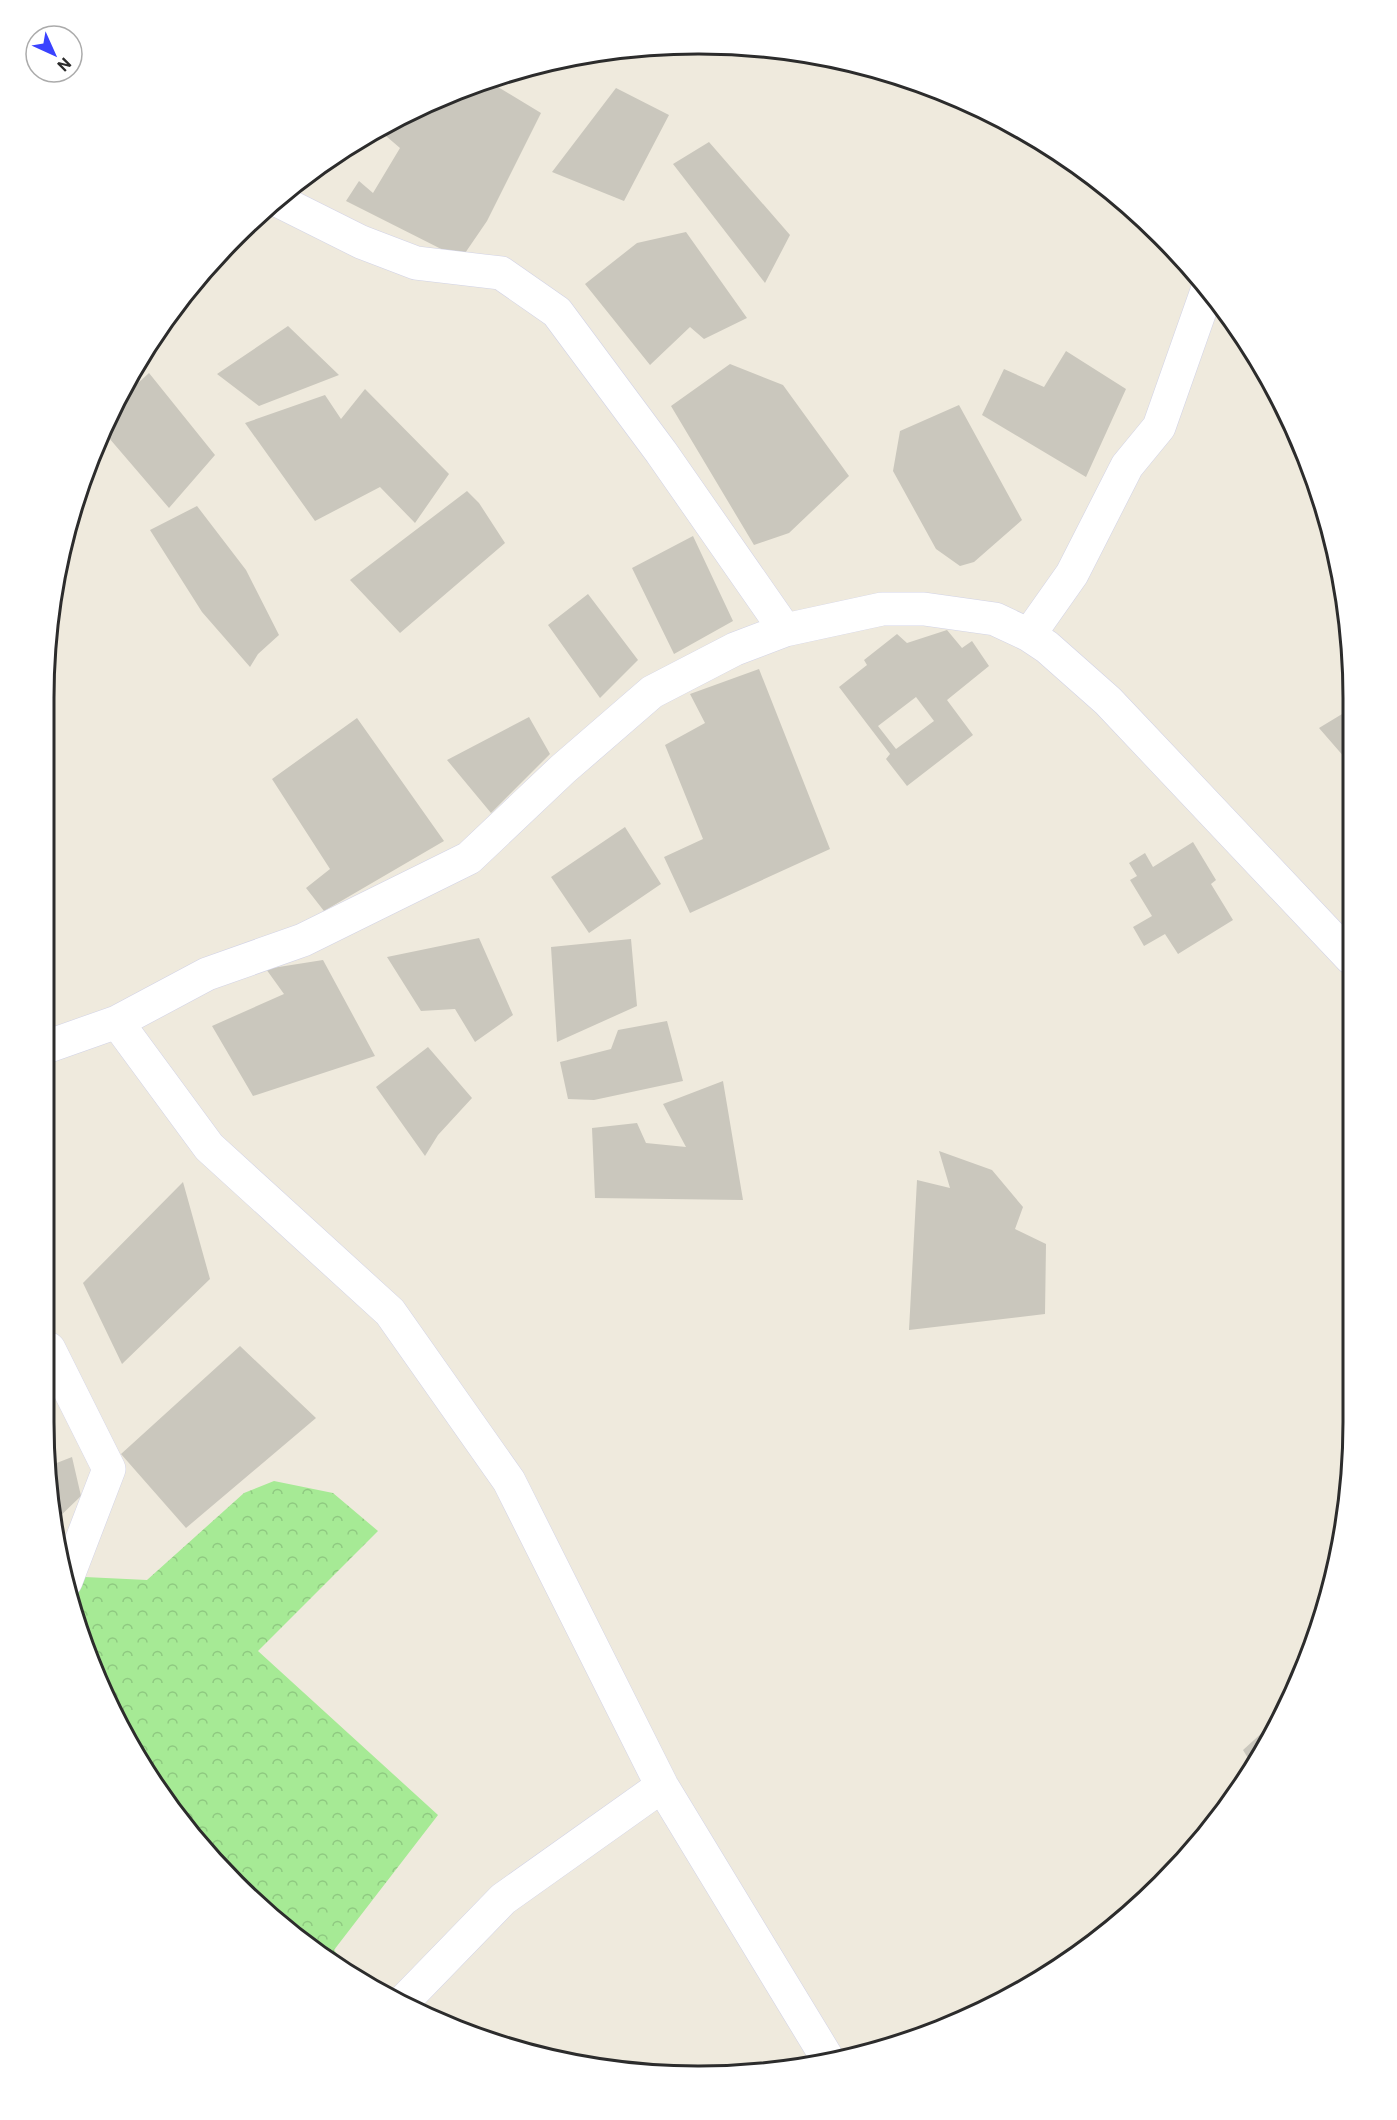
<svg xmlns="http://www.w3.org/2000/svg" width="1397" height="2120" font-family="Roboto,sans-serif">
<defs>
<pattern id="forest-crowns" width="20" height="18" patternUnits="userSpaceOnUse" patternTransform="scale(1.5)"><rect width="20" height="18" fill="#a6ea95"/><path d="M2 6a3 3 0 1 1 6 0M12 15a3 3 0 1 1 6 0" fill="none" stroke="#8fc981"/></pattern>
</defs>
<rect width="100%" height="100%" fill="#efeadd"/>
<path fill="url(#forest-crowns)" d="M274,1481L333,1493L378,1531L258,1651L438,1815L334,1950L349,1969L299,1941L247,1892L229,1865L213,1860L206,1854L154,1786L78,1632L71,1601L85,1577L147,1580L244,1493Z"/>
<path fill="#cac7bd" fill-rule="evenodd" d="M488,81L541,113L487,221L461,259L346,201L359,181L373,193L400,148L379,130L409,111Z
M616,88L669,115L624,201L552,172Z
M709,142L790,235L765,283L673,164Z
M686,232L747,318L704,339L690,327L650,365L585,284L637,243Z
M288,326L339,375L259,406L217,374Z
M1066,351L1126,389L1086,477L982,415L1004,369L1044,387Z
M730,364L783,385L849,476L789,533L754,545L671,406Z
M149,373L215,455L169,508L103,431L114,405Z
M365,389L449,474L415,523L380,487L315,521L245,423L325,395L341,419Z
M959,405L1022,520L974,562L960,566L936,549L893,471L900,431Z
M467,491L479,503L505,543L400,633L350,580Z
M197,506L246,570L279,635L258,654L250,667L202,612L150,530Z
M693,536L733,621L674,654L632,568Z
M588,594L638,660L600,698L548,625Z
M947,630L962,648L972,641L989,666L947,700L973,735L907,786L886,759L890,754L839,687L867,665L864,660L897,634L907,643ZM916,697L934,721L896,749L878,726Z
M759,669L830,849L690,913L664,857L703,839L665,745L705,723L690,694Z
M1352,708V766L1319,728Z
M529,717L550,754L491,813L447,760Z
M357,718L444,841L324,911L306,888L330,869L272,779Z
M625,827L661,884L589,933L551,877Z
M1193,842L1216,880L1211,884L1233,920L1178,954L1165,934L1144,946L1133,927L1152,916L1130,880L1137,876L1129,863L1145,853L1153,867Z
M479,938L513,1015L475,1042L455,1009L421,1011L387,957Z
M631,939L637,1006L557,1042L551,947Z
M323,960L375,1056L253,1096L212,1026L284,994L266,969Z
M667,1021L683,1081L594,1100L568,1099L560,1062L611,1049L618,1030Z
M428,1047L472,1098L438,1135L425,1156L376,1087Z
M723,1081L743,1200L595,1198L592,1128L637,1123L646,1143L686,1147L663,1104Z
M939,1151L992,1170L1023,1207L1015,1229L1046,1244L1045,1314L909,1330L917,1180L950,1188Z
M183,1182L210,1279L122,1364L83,1283Z
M240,1346L316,1418L186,1528L121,1454Z
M72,1457L81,1496L53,1523L49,1507V1466Z
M1276,1720L1278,1723L1251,1763L1243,1750Z"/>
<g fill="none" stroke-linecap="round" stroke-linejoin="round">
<g stroke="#d2d3e6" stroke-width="34">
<path id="street" d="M277,200L361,242L416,263L501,273L557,312L661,452L785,630
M1029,635L1072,574L1127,466L1159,427L1208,288
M117,1022L209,1147L390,1312L509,1481L662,1786L829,2061
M49,1046L117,1022L207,974L303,940L469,858L563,769L652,692L735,649L785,630L882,609H924L995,619L1029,635L1047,647L1108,701L1351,958
M49,1349L109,1469L66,1581
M404,2001L503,1899L662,1786"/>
</g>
<use href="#street" stroke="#fff" stroke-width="33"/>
</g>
<path d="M0 0H1397V2120H0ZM698 54H699A644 644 0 0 1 1343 698V1422A644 644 0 0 1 699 2066H698A644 644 0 0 1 54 1422V698A644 644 0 0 1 698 54Z" fill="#fff" fill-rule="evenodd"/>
<path fill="none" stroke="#2c2c2c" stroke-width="3" d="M698 54H699A644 644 0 0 1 1343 698V1422A644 644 0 0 1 699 2066H698A644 644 0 0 1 54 1422V698A644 644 0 0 1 698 54Z"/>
<g transform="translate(54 54) rotate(135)"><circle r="28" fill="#ffffff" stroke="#ababab" stroke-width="1.5"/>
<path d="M0-4.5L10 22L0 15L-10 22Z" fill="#3a42ff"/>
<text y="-9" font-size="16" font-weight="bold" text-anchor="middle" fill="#2c2c2c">N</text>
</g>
</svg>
